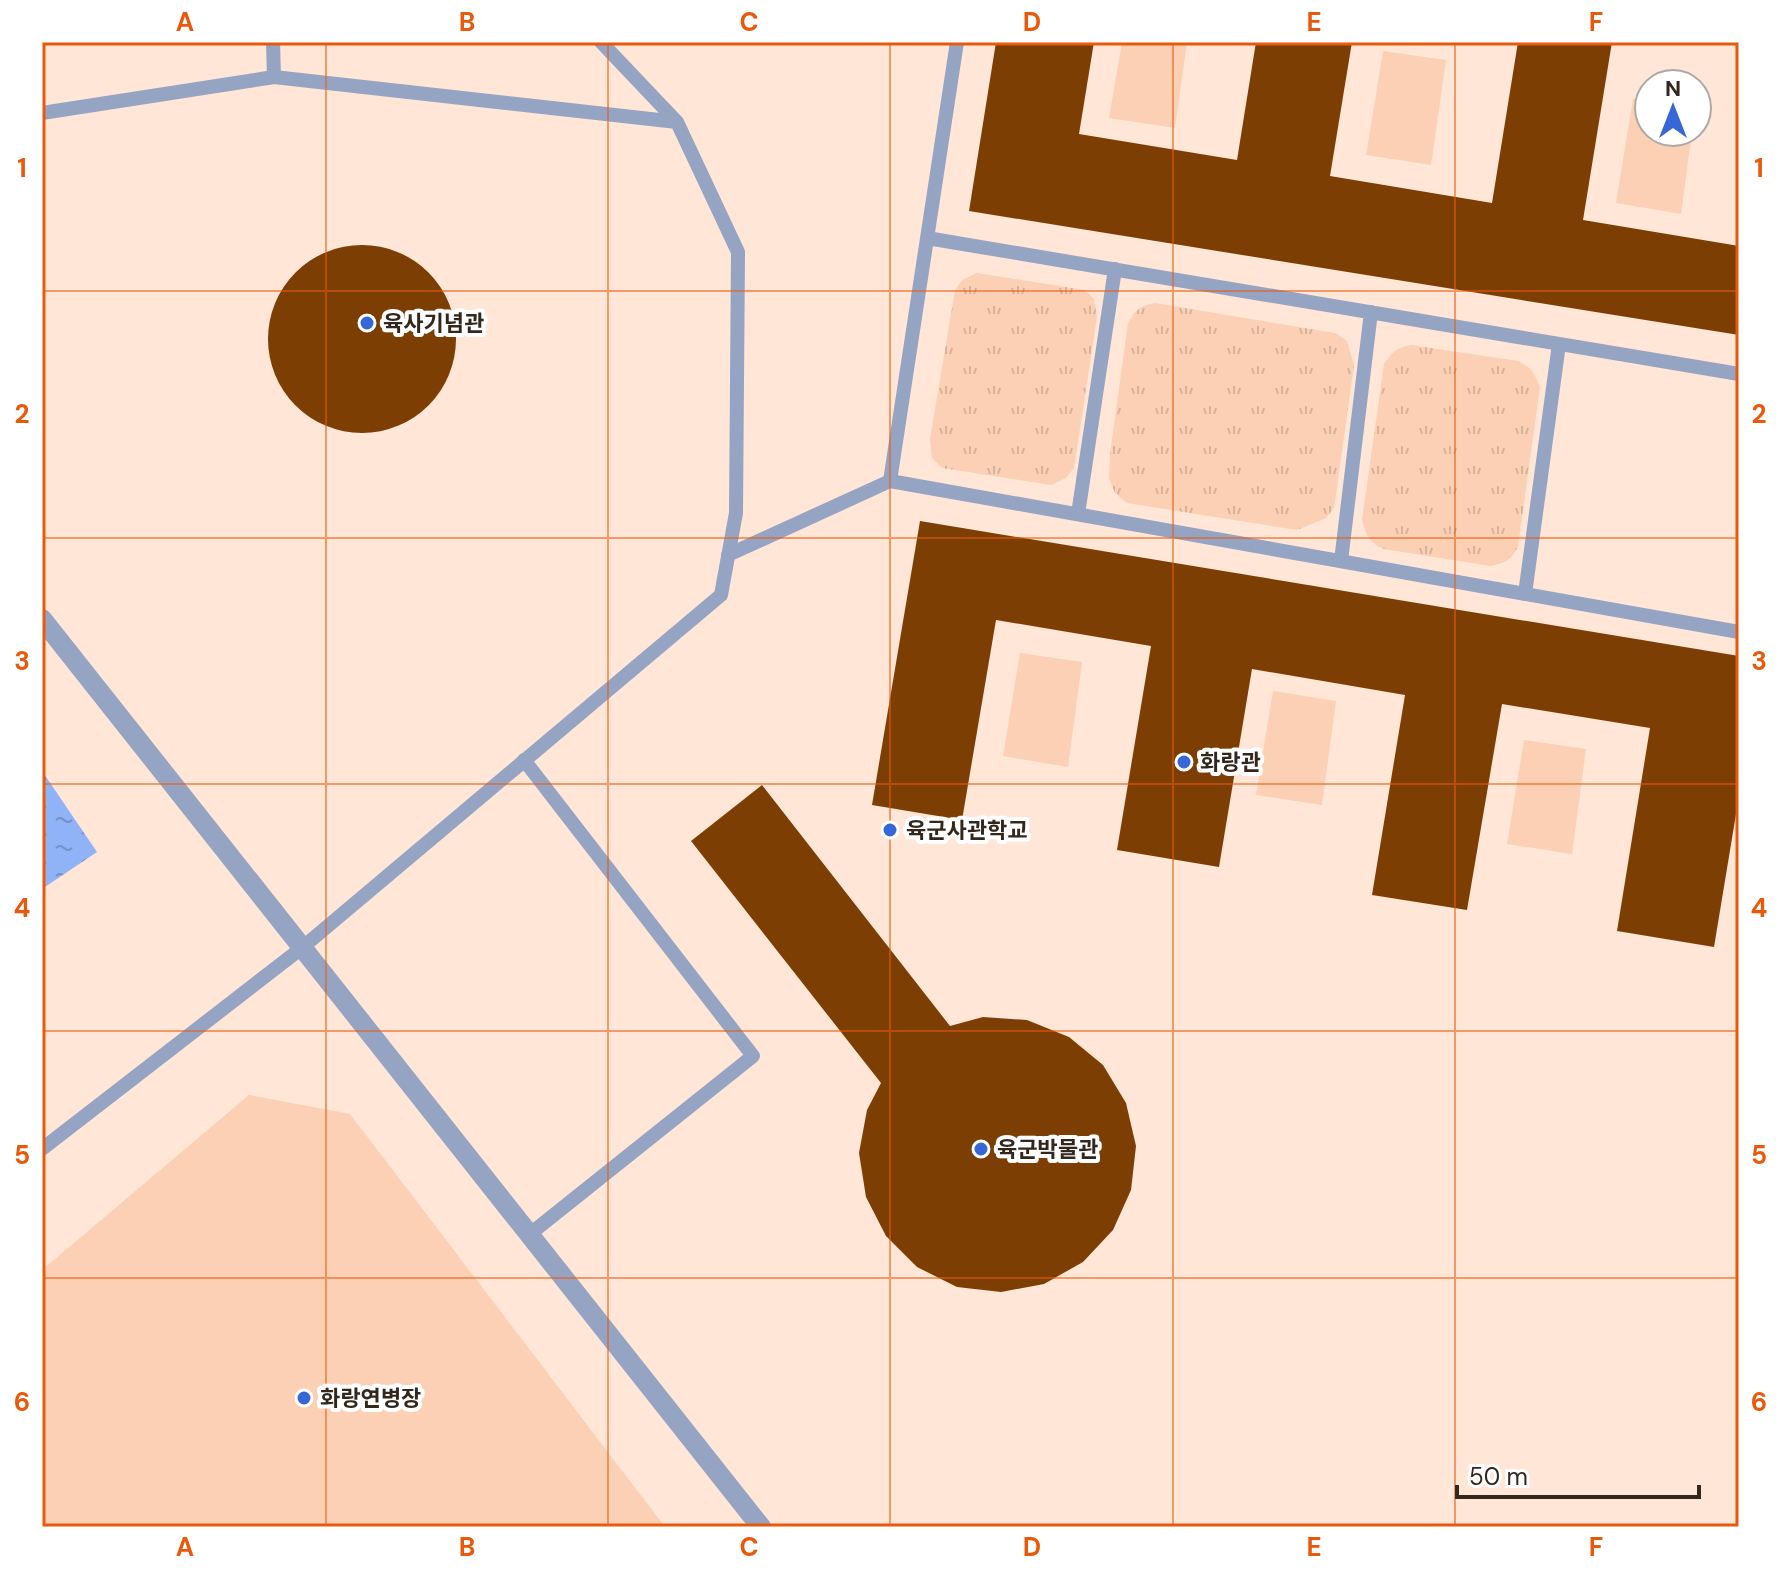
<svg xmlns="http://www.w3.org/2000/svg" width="1781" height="1569" font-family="'DM Sans','Noto Sans KR',sans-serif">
<defs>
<pattern id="grass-tufts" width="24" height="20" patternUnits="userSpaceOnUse" patternTransform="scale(2)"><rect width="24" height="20" fill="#fbd0b4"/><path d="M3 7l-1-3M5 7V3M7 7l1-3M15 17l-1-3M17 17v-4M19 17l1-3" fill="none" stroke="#d8b29a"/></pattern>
<pattern id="water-ripples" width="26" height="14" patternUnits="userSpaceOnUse" patternTransform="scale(2)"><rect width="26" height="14" fill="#90b2f7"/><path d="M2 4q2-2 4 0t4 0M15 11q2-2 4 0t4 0" fill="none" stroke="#7691c7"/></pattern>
</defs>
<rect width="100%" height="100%" fill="#fcf5f0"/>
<path fill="#ffe6d6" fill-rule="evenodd" d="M42,42H1739V1527H42ZM1649,84H1697V132H1649Z"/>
<path fill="url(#grass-tufts)" d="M977,273L1085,290L1094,299L1097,317L1074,468L1066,478L1051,485L942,468L932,458L930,439L955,290L962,280Z
M1155,303L1335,333L1347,341L1354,365L1334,508L1326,518L1297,530L1127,503L1115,493L1109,478L1110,454L1128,323C1135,310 1141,305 1155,303Z
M1411,345L1518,361C1531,367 1535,374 1540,387L1518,546C1512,560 1505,563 1490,566L1384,549C1369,543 1366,535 1362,520L1384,364C1392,352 1398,347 1411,345Z"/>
<path fill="#fbd0b4" d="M1122,42H1187L1175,128L1109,118Z
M1383,51L1446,60L1431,165L1366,155Z
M1633,99L1649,102V132H1692L1681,214L1616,203Z
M1020,653L1082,662L1068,767L1003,756Z
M1273,691L1336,701L1322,805L1256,795Z
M1524,740L1586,749L1572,854L1507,844Z
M249,1095L350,1114L665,1527H42V1270Z"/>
<path fill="url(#water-ripples)" d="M42,771L97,852L42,889Z"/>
<path fill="#7c3e02" d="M996,42H1094L1079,134L1237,160L1256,42H1352L1330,176L1492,203L1518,42H1612L1583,220L1739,246V335L969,211Z
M268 339a94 94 0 1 1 188 0a94 94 0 1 1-188 0Z
M920,521L1739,656V796L1714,947L1617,931L1650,728L1502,704L1467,910L1372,895L1405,695L1252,669L1219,867L1117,850L1151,646L996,620L962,820L872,805Z
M762,785L950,1026L983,1017L1027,1020L1069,1037L1103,1065L1126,1103L1136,1146L1131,1190L1113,1230L1083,1262L1044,1284L1001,1292L957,1287L917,1267L886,1236L866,1197L859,1153L867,1110L881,1083L691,841Z"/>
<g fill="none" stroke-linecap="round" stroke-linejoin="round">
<path stroke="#94a4c2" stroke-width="14" d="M273,42L274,77
M42,113L274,77L677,122
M927,238L1739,374
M890,481L957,42
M1078,514L1115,269
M728,555L890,481L1739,632
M1341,561L1371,312
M1525,594L1559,344
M524,760L753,1056L530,1234
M42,1149L303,947L721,595L736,513L738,252L677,122L601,42"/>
<path stroke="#94a4c2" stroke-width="20" d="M42,619L761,1527"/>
</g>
<path fill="none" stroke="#e8590c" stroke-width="2" stroke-opacity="0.55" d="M326,42V1527M608,42V1527M890,42V1527M1173,42V1527M1455,42V1527M42,291H1739M42,538H1739M42,784H1739M42,1031H1739M42,1278H1739"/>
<g fill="#3767d7" stroke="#fff" stroke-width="3">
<circle cx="367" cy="323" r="8"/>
<circle cx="1184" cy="762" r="8"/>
<circle cx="890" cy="830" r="8"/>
<circle cx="981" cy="1149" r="8"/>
<circle cx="304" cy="1398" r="8"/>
</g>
<g text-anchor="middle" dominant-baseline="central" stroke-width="8" stroke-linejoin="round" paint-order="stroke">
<g font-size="22" font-weight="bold" fill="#32261d" stroke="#fff" text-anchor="start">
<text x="383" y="323">육사기념관</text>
<text x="1200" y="762">화랑관</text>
<text x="906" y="830">육군사관학교</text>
<text x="997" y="1149">육군박물관</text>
<text x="320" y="1398">화랑연병장</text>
</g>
</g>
<rect width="1781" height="1569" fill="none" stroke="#ffffff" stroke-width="88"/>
<g transform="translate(1673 108)"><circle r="38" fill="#ffffff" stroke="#ada8a5" stroke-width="2"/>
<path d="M0-6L14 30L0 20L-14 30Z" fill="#3767d7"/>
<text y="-12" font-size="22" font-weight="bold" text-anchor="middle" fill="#32261d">N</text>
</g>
<path d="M1457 1485v12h242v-12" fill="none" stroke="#32261d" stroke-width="4"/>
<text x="1469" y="1485" font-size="24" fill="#32261d" stroke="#ffffff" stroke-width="6" paint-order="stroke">50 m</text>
<rect x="44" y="44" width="1693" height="1481" fill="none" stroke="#e8590c" stroke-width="3"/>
<g font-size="26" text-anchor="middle" font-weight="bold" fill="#e8590c">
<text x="185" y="31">A</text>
<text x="467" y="31">B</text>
<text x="749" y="31">C</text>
<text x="1032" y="31">D</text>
<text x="1314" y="31">E</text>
<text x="1596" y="31">F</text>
<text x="22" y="177">1</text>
<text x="1759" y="177">1</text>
<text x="22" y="423">2</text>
<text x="1759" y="423">2</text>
<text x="22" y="670">3</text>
<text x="1759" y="670">3</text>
<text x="22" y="917">4</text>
<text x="1759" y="917">4</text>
<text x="22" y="1164">5</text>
<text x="1759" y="1164">5</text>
<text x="22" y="1411">6</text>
<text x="1759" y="1411">6</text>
<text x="185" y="1556">A</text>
<text x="467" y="1556">B</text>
<text x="749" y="1556">C</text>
<text x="1032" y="1556">D</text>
<text x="1314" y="1556">E</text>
<text x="1596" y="1556">F</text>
</g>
</svg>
